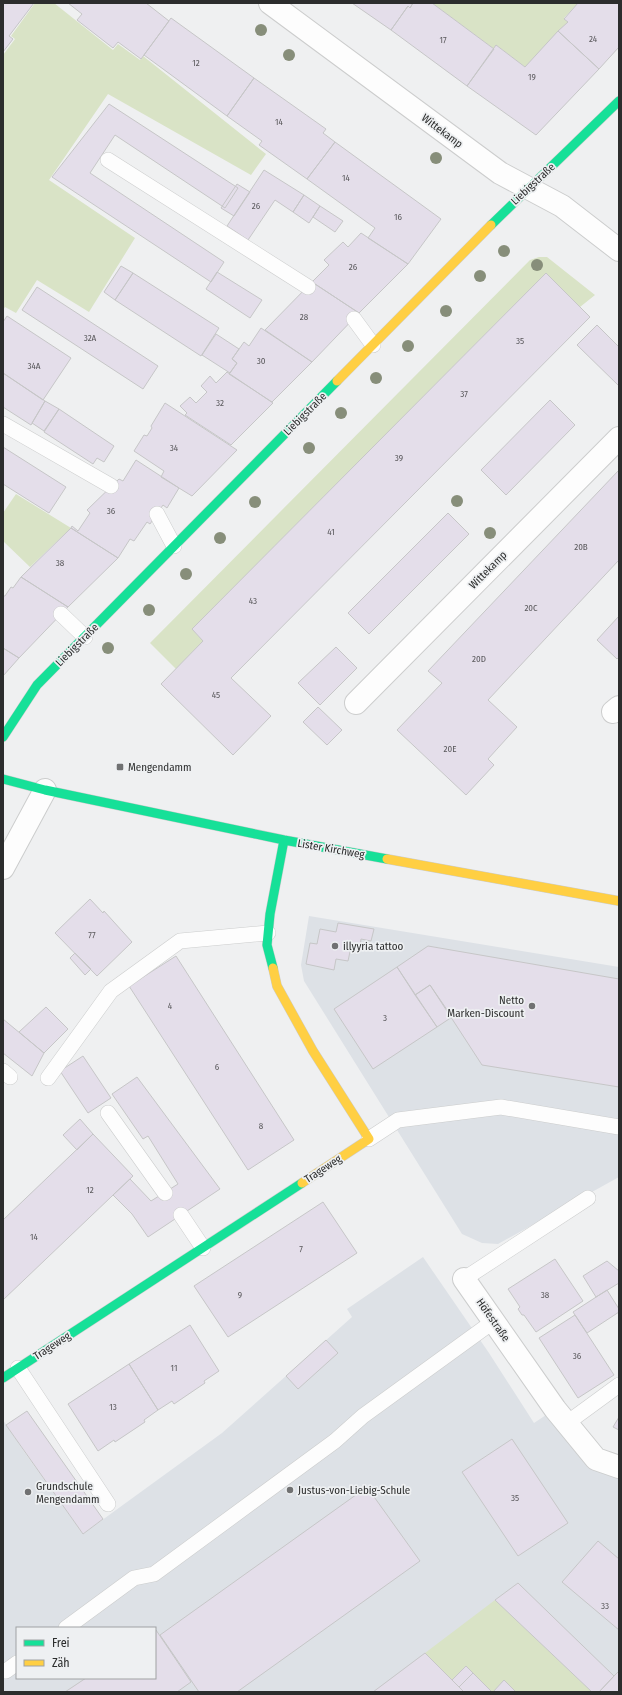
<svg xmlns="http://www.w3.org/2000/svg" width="622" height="1695" font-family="'Fira Sans Condensed',sans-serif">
<rect width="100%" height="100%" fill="#eff0f1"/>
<path fill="#dde1e6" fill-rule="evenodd" d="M309,916L619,967V1177L498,1244L482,1243L462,1234L304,981L301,965Z
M423,1257L489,1353L534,1423L555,1409L619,1467V1692H3V1420L23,1450L83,1534L222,1433L352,1317L347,1309ZM17,1628H155V1678H17Z"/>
<path fill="#d9e3c6" d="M35,3H54L113,50L118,44L140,60L143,56L266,154L251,175L108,94L49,180L135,238L89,312L37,280L16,313L5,307L3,310V55L15,39L11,36Z
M432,3H578L564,18L568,22L525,67L497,46L494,49Z
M539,257H547L595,295L580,307L546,273L192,629L203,641L176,669L150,643L530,260Z
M16,494L71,528L30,567L3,541V513Z
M495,1600L592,1692H516L504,1680L493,1692L459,1687L425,1653Z"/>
<path fill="#e4deea" stroke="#c6c6c7" d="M3,3H34L9,36L13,39L3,52Z
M68,3H146L169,21L141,59L118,42L113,48L77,20L82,14Z
M352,3H413L410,8L408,6L391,30Z
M413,3H432L494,49L467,86L391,30L408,6L410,8Z
M578,3H619V47L599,69L558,31L568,22L564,19Z
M171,18L254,78L227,116L144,55Z
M558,31L599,69L536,135L467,86L496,45L525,67Z
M254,78L326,129L323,133L335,142L307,179L259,145L262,141L227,116Z
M109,104L238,188L225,208L115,135L90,173L224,262L211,282L52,177Z
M335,142L441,219L408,264L368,238L375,228L307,179Z
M264,170L304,195L293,212L275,200L248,240L227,226Z
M237,184L250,192L234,216L221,208Z
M304,195L320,206L309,223L293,212Z
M320,206L343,221L335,232L313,217Z
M361,233L408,264L359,313L312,282L329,265L324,260L343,242L348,247Z
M121,266L133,273L115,300L104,292Z
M217,272L262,300L250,318L206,289Z
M133,273L219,328L201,356L115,300Z
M546,273L590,317L231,678L271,716L233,755L161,684L203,641L192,629Z
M312,282L359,313L312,362L265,330Z
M37,287L158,366L143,389L22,310Z
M7,316L71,358L43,400L3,373V322Z
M597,325L619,347V386L577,345Z
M261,328L312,362L272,402L229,374L237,363L232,359L244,342L249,346Z
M216,334L239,349L232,359L237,363L230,373L202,355Z
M227,372L273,403L231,445L185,415L187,413L180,406L190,397L196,403L207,392L201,386L210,376L216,383Z
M3,373L45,401L31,425L3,407Z
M550,400L575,425L506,495L481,470Z
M45,401L59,409L44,431L32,423Z
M165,403L237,450L192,496L161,477L164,471L134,451L144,435L147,436L152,428L151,426Z
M59,409L114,446L104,462L97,458L93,464L44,432Z
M3,447L66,487L49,513L3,484Z
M136,460L179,488L167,508L163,505L150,524L147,522L134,541L130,539L118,558L71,528L72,526L78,531L90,513L87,510L119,479L123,481Z
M619,470V560L488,700L517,727L488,759L494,765L466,795L397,730L442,683L428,671Z
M448,513L469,534L369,634L348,613Z
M71,528L118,558L68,607L21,577Z
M21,577L68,607L19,658L3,648V596H5L11,587L13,588Z
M619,616V657L617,659L597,640Z
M336,647L357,668L320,705L298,683Z
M3,648L19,658L3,676Z
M318,707L342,730L327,745L303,722Z
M90,899L103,913L104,911L132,942L97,976L55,933Z
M338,923L374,929L371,941L361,939L360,948L351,947L348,961L336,959L334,970L306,964L310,943L317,944L320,929L336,932Z
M428,946L619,979V1087L482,1065L430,985L415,995L397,967Z
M75,953L91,969L85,975L70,958Z
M176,956L294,1140L248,1170L129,986Z
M397,967L437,1027L373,1069L334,1009Z
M430,985L452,1017L437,1027L415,995Z
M46,1007L68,1029L44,1053L19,1032Z
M3,1019L44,1053L32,1076L3,1053Z
M83,1056L111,1098L88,1113L60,1071Z
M137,1077L220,1189L148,1237L132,1214L113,1195L130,1179L151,1201L178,1184L148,1136L143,1139L112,1094Z
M80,1119L93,1134L77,1150L63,1135Z
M93,1134L133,1176L3,1300V1220Z
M323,1202L357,1253L228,1337L194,1286Z
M555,1259L583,1301L536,1332L524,1315H522L518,1309L520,1307L508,1289Z
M607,1261L619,1271V1283L596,1297L583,1276Z
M607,1290L619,1309V1312L587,1333L573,1312Z
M575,1315L614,1375L578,1398L539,1338Z
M190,1325L219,1371L204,1381L205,1383L174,1404L172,1401L158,1410L129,1364Z
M326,1340L338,1353L298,1389L286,1376Z
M129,1364L158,1410L144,1420L145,1422L115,1442L114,1440L98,1451L68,1404Z
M27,1411L103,1519L83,1534L6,1425Z
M619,1417V1430L613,1427Z
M512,1439L568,1523L518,1556L462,1472Z
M367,1487L420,1561L237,1692H199L160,1635Z
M598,1541L619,1559V1630L562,1582Z
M518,1583L614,1676L599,1692H592L495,1600Z
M156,1630L191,1682L177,1692H65L86,1678H155V1631Z
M425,1653L464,1692H373Z
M466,1666L473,1673L459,1687L452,1680Z
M619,1671V1692H599L614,1676Z
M473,1673L492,1692H464L459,1687Z
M504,1680L516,1692H493Z"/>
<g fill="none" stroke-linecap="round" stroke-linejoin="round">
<g stroke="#cccdcd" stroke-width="16">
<path id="lane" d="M108,160L308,287
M354,319L373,345
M3,424L111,486
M157,514L174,546
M61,614L85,637
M3,1071L10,1077
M48,1078L111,991L180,941L268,933
M108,1113L165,1193
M369,1139L398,1120L501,1107L619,1127
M181,1215L203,1248
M464,1279L588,1198
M18,1368L108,1504
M567,1423L619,1385
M66,1628L134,1578L154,1574L335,1441L363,1416L494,1321
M6,1671L17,1663"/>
</g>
<g stroke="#cccdcd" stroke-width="24">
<path id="street" d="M270,3L500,173L562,206L619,250
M356,703L619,438
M613,712L619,707
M3,868L45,790
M464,1279L555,1409L596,1459L619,1467"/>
</g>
<g stroke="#cccdcd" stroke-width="10">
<path id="fast" d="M491,225L619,101
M3,737L37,685L337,381
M3,779L45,790L284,840L387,859
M273,968L267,945L270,914L284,840
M3,1378L302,1183"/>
</g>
<g stroke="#cccdcd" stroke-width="10">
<path id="slow" d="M337,381L491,225
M387,859L619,901
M273,968L277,986L313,1051L369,1139L302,1183"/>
</g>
<use href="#lane" stroke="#fdfdfd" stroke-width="15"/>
<use href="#street" stroke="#fdfdfd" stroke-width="22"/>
<use href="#fast" stroke="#16e098" stroke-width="9"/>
<use href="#slow" stroke="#ffcf43" stroke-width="9"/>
</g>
<g fill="#878e7a">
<circle cx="261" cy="30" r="6"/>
<circle cx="289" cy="55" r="6"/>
<circle cx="436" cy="158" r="6"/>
<circle cx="504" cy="251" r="6"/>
<circle cx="537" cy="265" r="6"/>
<circle cx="480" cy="276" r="6"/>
<circle cx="446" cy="311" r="6"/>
<circle cx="408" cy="346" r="6"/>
<circle cx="376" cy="378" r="6"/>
<circle cx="341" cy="413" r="6"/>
<circle cx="309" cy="448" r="6"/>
<circle cx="457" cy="501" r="6"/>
<circle cx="255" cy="502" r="6"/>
<circle cx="490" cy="533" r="6"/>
<circle cx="220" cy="538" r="6"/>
<circle cx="186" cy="574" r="6"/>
<circle cx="149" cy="610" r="6"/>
<circle cx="108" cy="648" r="6"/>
</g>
<g fill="#707172" stroke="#eef0f2" stroke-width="1.5">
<rect x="116" y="763" width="8" height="8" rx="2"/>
<circle cx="335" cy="946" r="4"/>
<circle cx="532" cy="1006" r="4"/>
<circle cx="290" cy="1490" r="4"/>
<circle cx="28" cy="1492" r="4"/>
</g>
<g text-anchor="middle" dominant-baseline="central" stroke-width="3.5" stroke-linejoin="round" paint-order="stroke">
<g font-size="9" fill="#5a595c">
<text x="593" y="39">24</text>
<text x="443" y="40">17</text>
<text x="196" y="63">12</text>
<text x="532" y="77">19</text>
<text x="279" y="122">14</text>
<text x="346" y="178">14</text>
<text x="256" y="206">26</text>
<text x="398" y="217">16</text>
<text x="353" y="267">26</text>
<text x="304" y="317">28</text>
<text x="90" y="338">32A</text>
<text x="520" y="341">35</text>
<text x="261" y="361">30</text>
<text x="34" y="366">34A</text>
<text x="464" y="394">37</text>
<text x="220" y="403">32</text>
<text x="174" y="448">34</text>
<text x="399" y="458">39</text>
<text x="111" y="511">36</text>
<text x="331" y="532">41</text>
<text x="581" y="547">20B</text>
<text x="60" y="563">38</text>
<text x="253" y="601">43</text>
<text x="531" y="608">20C</text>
<text x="479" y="659">20D</text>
<text x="216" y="695">45</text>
<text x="450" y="749">20E</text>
<text x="92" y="935">77</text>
<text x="170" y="1006">4</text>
<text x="385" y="1018">3</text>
<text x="217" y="1067">6</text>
<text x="261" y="1126">8</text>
<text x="90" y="1190">12</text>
<text x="34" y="1237">14</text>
<text x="301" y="1249">7</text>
<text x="240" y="1295">9</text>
<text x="545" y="1295">38</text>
<text x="577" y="1356">36</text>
<text x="174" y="1368">11</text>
<text x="113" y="1407">13</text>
<text x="515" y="1498">35</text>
<text x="605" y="1606">33</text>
</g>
<g font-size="11" fill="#2c2d2d" stroke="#eef0f2">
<text transform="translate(442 131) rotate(37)">Wittekamp</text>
<text transform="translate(533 184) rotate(-43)">Liebigstraße</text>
<text transform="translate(305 414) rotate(-45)">Liebigstraße</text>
<text transform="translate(488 570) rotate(-45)">Wittekamp</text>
<text transform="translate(77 645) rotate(-45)">Liebigstraße</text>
<text transform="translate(331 849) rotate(10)">Lister Kirchweg</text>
<text transform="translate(323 1169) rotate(-33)">Trageweg</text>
<text transform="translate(493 1320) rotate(55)">Höfestraße</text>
<text transform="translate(52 1346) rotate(-33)">Trageweg</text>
</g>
<g font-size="11" fill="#2c2d2d" stroke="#eef0f2" text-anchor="start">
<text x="128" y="767">Mengendamm</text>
<text x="343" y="946">illyyria tattoo</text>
<text x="524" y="1000" text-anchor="end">Netto<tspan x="524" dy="13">Marken-Discount</tspan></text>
<text x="36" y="1486">Grundschule<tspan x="36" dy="13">Mengendamm</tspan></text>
<text x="298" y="1490">Justus-von-Liebig-Schule</text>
</g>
</g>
<rect width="622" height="1695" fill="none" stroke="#2c2d2d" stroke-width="8"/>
<rect x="16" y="1627" width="140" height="52" fill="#eef0f2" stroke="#a0a2a3"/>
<rect x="24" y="1640" width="20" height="6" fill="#16e098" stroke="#a0a2a3"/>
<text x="52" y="1647" font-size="12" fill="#2c2d2d">Frei</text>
<rect x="24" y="1660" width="20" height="6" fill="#ffcf43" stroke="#a0a2a3"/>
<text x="52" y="1667" font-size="12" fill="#2c2d2d">Zäh</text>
</svg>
